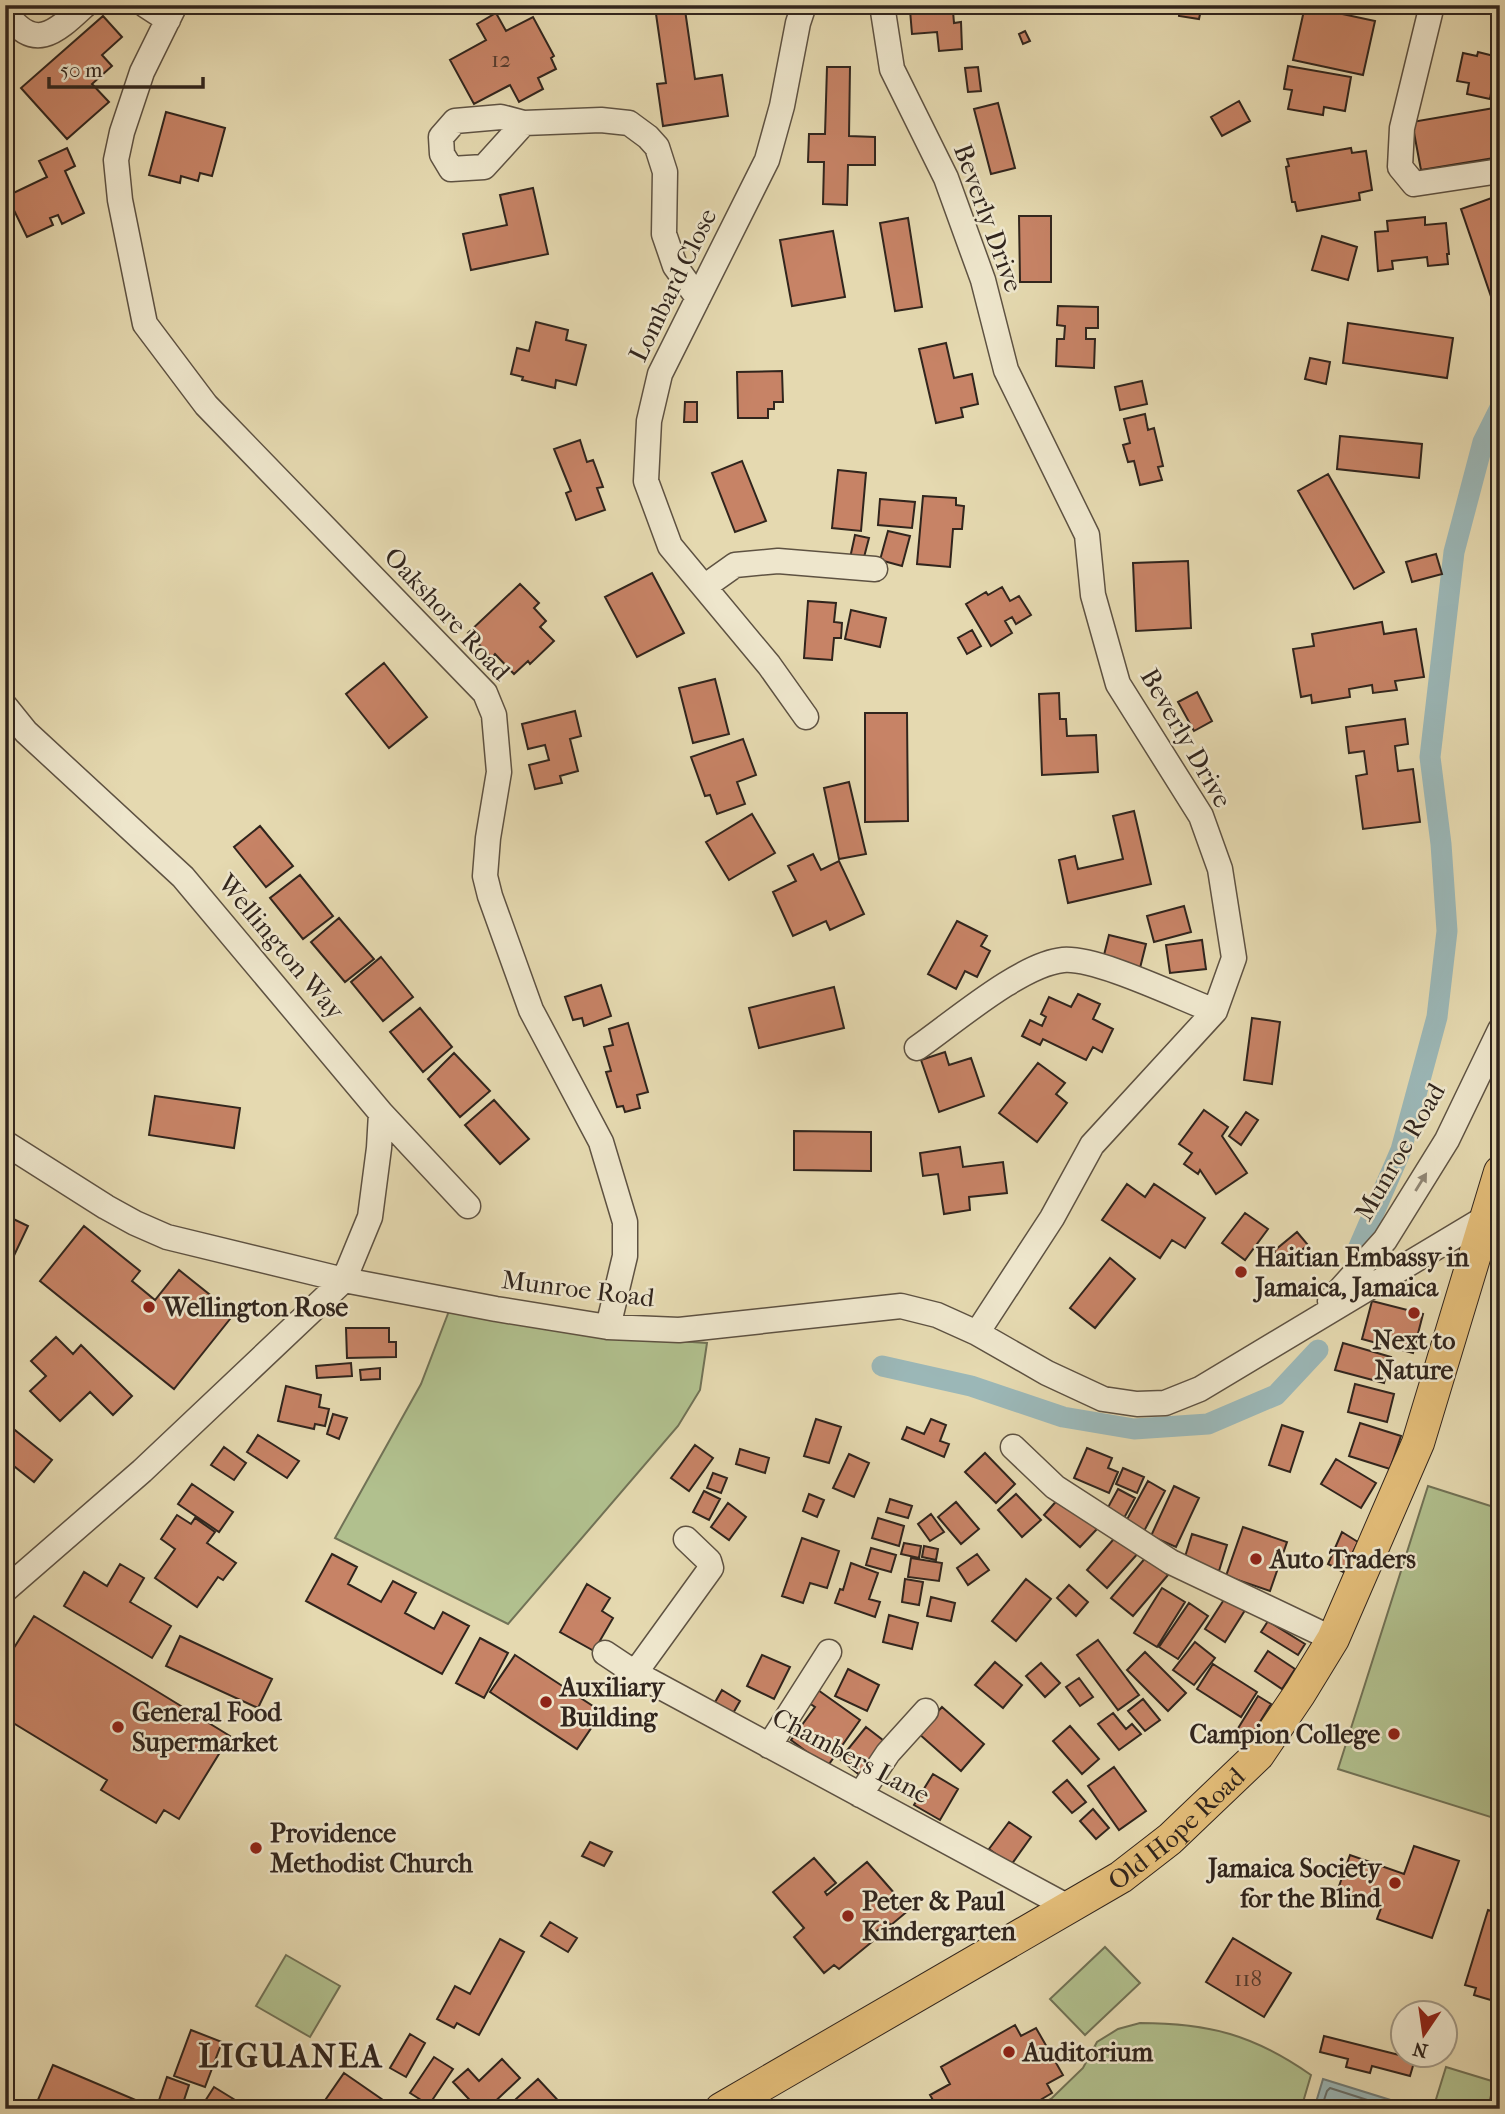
<svg xmlns="http://www.w3.org/2000/svg" width="1505" height="2114" font-family="'IM FELL French Canon',serif">
<rect width="100%" height="100%" fill="#e5d9b0"/>
<filter id="stains"><feTurbulence type="fractalNoise" baseFrequency=".00286" numOctaves="4"/><feColorMatrix values="0 0 0 0 .2 0 0 0 0 .09 0 0 0 0 .02 0 0 0 .5 -.17"/></filter>
<radialGradient id="worn" r=".72"><stop offset=".6" stop-color="#630" stop-opacity="0"/><stop offset="1" stop-color="#630" stop-opacity=".3"/></radialGradient>
<path fill="#b1c08e" stroke="#717256" stroke-width="2" d="M449,1311L618,1337L707,1343L700,1390L678,1426L508,1624L335,1538L421,1384Z
M1428,1486L1500,1509V1820L1338,1769Z
M1105,1947L1140,1983L1085,2035L1050,1999Z
M286,1955L340,1986L310,2037L256,2006Z
M1140,2023C1209,2023 1254,2035 1311,2075L1301,2109H1034L1052,2098L1083,2068L1097,2042L1118,2029Z
M1446,2067L1495,2082L1487,2109H1433Z"/>
<path fill="#9bb7b7" stroke="#717d79" stroke-width="2" d="M1323,2079L1397,2102L1395,2109H1314Z"/>
<g fill="none" stroke-linecap="round" stroke-linejoin="round">
<path stroke="#666e6a" stroke-width="2" d="M1321,2109L1327,2091L1330,2088L1386,2106L1389,2109"/>
<path stroke="#9bb7b7" stroke-width="21" d="M1358,1249L1401,1150L1437,1017L1447,931L1441,844L1430,757L1454,552L1483,442L1500,408
M882,1366L971,1386L1063,1417L1134,1429L1208,1424L1276,1395L1318,1350"/>
</g>
<path fill="#c78366" stroke="#31251d" stroke-width="2" d="M924,5H971V10L953,11L954,23L961,22L962,49L939,51L937,32L912,34L910,10L925,9Z
M1180,5H1202L1199,19L1179,16Z
M1305,6L1375,21L1363,75L1293,60Z
M685,10L695,79L722,75L728,116L663,126L657,84L666,83L656,14Z
M496,13L506,31L533,17L554,56L551,58L556,69L538,78L543,89L519,102L510,85L474,104L450,60L486,40L477,24Z
M103,16L122,37L102,55L112,66L92,84L109,102L67,139L21,88Z
M1025,31L1030,41L1023,44L1019,34Z
M1478,52L1498,57L1497,61L1500,62L1497,95L1491,93L1490,99L1467,94L1469,83L1457,81L1463,53L1477,56Z
M1288,66L1351,77L1345,111L1324,107L1323,115L1288,109L1292,90L1284,89Z
M827,67H850L849,136L875,137V165H848L847,205L823,204L824,162H808L809,134H825Z
M978,67L981,91L968,92L965,68Z
M5,69L13,77L5,84Z
M1239,101L1250,121L1222,136L1211,117Z
M998,103L1015,168L991,174L974,109Z
M1500,107V157L1421,170L1412,122Z
M166,112L225,128L212,176L200,173L198,181L181,176L180,183L149,175Z
M67,148L75,166L65,171L84,213L62,224L58,215L50,218L53,225L27,237L7,196L47,177L39,161Z
M1351,148L1352,153L1366,151L1372,190L1359,193L1360,200L1297,211L1295,202H1292L1286,167L1289,166L1287,159Z
M533,188L548,254L471,270L463,234L507,225L500,195Z
M1500,195V313L1497,314L1461,209Z
M1019,216H1051V282H1020Z
M1425,217V225L1446,223L1449,254H1447L1448,264L1428,266L1427,257L1392,261L1393,269L1378,271L1375,232L1388,231L1387,221Z
M908,218L922,307L895,311L880,223Z
M833,231L845,297L792,306L780,240Z
M1322,236L1357,247L1348,280L1312,270Z
M1058,306L1098,307V328H1086V339H1095L1094,368L1056,366L1057,339H1064L1065,326L1057,325Z
M536,322L568,330L566,340L586,345L576,385L556,380L555,388L522,380L523,377L511,374L517,348L529,351Z
M1348,323L1453,338L1447,378L1343,363Z
M946,343L954,378L972,374L978,404L961,408L963,417L936,423L919,349Z
M1310,358L1330,362L1326,384L1305,379Z
M782,371L783,402H774V409H768V418H738L737,372Z
M1142,381L1147,404L1120,410L1115,387Z
M685,402H697V422H684Z
M1145,414L1148,430L1154,428L1163,466L1158,467L1162,480L1140,485L1134,461L1128,462L1123,445L1130,443L1124,419Z
M1340,436L1422,444L1419,478L1337,469Z
M580,440L587,462L593,460L603,487L597,488L605,510L576,520L566,493L571,491L554,449Z
M742,461L766,521L735,532L712,473Z
M838,470L866,473L861,531L832,528Z
M1328,474L1384,572L1354,589L1298,491Z
M923,496L956,498V505L964,506L962,529H953L950,567L917,564Z
M880,499L915,502L912,528L878,525Z
M888,531L910,536L902,566L880,560Z
M855,535L869,538L863,561L850,558Z
M1436,554L1442,574L1412,582L1406,562Z
M1188,561L1191,628L1136,631L1133,563Z
M652,573L684,633L637,657L605,597Z
M520,584L539,603L534,608L546,621L540,627L554,641L530,664L528,661L514,674L495,654L492,658L468,633Z
M1002,587L1010,601L1019,596L1031,615L1016,624L1012,617L1005,621L1012,633L991,646L966,604L986,592L988,595Z
M808,601L836,603L834,622L842,623L841,638H834L832,660L804,658Z
M851,610L886,618L880,647L845,639Z
M1382,622L1384,634L1416,629L1424,677L1395,681L1397,690L1373,693L1372,685L1349,689L1350,697L1312,703L1311,695L1301,697L1293,649L1314,646L1312,634Z
M972,630L981,646L967,654L958,638Z
M384,663L427,717L389,748L346,694Z
M715,679L729,734L693,743L679,688Z
M1197,692L1212,721L1194,731L1178,702Z
M1059,693L1060,719H1066L1067,736L1096,735L1098,772L1042,775L1039,694Z
M575,711L581,736L570,739L578,771L560,776L562,783L535,789L529,765L549,760L545,745L528,749L522,724Z
M865,713H907L908,821L865,822Z
M1405,719L1408,744L1395,746L1398,771L1413,769L1420,822L1363,829L1356,776L1367,774L1364,751L1349,753L1346,727Z
M743,739L756,775L737,782L745,804L717,814L710,795L705,796L691,757Z
M849,782L866,854L839,859L824,788Z
M1134,811L1151,884L1068,903L1059,860L1075,856L1078,869L1123,859L1113,816Z
M752,814L775,853L729,880L706,842Z
M260,826L293,866L266,887L234,847Z
M813,854L821,870L839,861L864,914L830,930L826,921L793,936L773,892L796,881L788,866Z
M300,875L333,916L303,939L270,898Z
M1184,906L1191,932L1154,942L1147,916Z
M339,918L374,959L345,982L311,942Z
M957,921L987,936L981,946L990,951L977,977L965,971L956,989L928,974Z
M1109,935L1146,944L1140,968L1103,959Z
M1202,940L1206,969L1170,973L1166,945Z
M381,957L413,997L383,1021L351,982Z
M601,985L611,1016L584,1026L582,1018L573,1020L565,997Z
M834,987L844,1028L759,1048L749,1008Z
M1078,994L1100,1004L1093,1019L1113,1029L1102,1052L1093,1047L1086,1060L1043,1039L1040,1045L1022,1036L1030,1020L1042,1026L1046,1017L1041,1014L1049,997L1071,1007Z
M420,1008L452,1047L423,1072L390,1032Z
M1252,1018L1280,1022L1272,1084L1244,1080Z
M628,1023L648,1092L637,1095L640,1108L625,1112L623,1106L617,1107L606,1072L611,1071L604,1047L613,1045L609,1029Z
M945,1052L949,1065L971,1058L984,1096L939,1112L921,1060Z
M454,1053L490,1091L460,1117L428,1079Z
M1038,1063L1065,1083L1056,1094L1067,1103L1037,1142L999,1113Z
M155,1096L240,1108L234,1148L149,1135Z
M494,1100L529,1139L500,1164L465,1125Z
M1204,1110L1228,1127L1222,1136L1247,1173L1216,1194L1200,1170L1198,1174L1184,1164L1192,1153L1179,1144Z
M1246,1112L1258,1120L1241,1145L1229,1136Z
M794,1131L871,1132V1171L794,1170Z
M960,1147L963,1167L1003,1162L1007,1193L969,1197L970,1210L944,1214L938,1174L923,1176L920,1153Z
M1127,1184L1145,1197L1154,1184L1205,1218L1185,1248L1172,1240L1160,1258L1102,1220Z
M1245,1213L1268,1229L1245,1260L1222,1243Z
M5,1215L28,1226L11,1262L5,1259Z
M84,1226L140,1271L132,1281L155,1300L179,1270L234,1314L174,1389L40,1281Z
M1297,1232L1308,1245L1284,1264L1274,1251Z
M1110,1258L1135,1279L1095,1328L1070,1308Z
M1372,1301L1423,1314L1413,1353L1362,1339Z
M346,1328H389V1342H396V1357L347,1358Z
M56,1337L73,1354L81,1345L132,1396L113,1415L90,1392L60,1421L30,1391L46,1376L31,1361Z
M1343,1343L1391,1357L1384,1383L1335,1370Z
M351,1363L352,1376L317,1378L316,1366Z
M380,1368V1379L361,1380L360,1370Z
M1355,1384L1394,1394L1387,1422L1348,1412Z
M286,1386L321,1395L319,1407L329,1409L325,1426L315,1424L314,1429L278,1421Z
M333,1414L347,1418L339,1439L327,1434Z
M816,1419L841,1427L829,1463L804,1456Z
M931,1419L946,1425L940,1441L949,1444L944,1457L902,1439L907,1427L924,1434Z
M5,1422L52,1460L34,1482L5,1459Z
M1360,1423L1401,1436L1390,1469L1349,1456Z
M1282,1425L1303,1432L1290,1472L1269,1465Z
M258,1435L299,1461L287,1478L247,1452Z
M695,1445L713,1458L689,1491L671,1478Z
M224,1447L246,1463L234,1480L211,1465Z
M1087,1448L1112,1458L1108,1468L1118,1472L1109,1493L1074,1478Z
M740,1449L769,1458L765,1473L736,1464Z
M985,1453L1015,1484L996,1503L965,1472Z
M849,1454L869,1463L854,1497L833,1488Z
M1336,1459L1376,1483L1361,1508L1321,1484Z
M1123,1468L1144,1477L1137,1493L1116,1484Z
M713,1473L727,1478L721,1493L707,1488Z
M1148,1481L1165,1491L1142,1535L1124,1525Z
M192,1484L233,1512L219,1532L178,1504Z
M1174,1486L1199,1498L1176,1547L1151,1536Z
M1118,1489L1135,1498L1123,1520L1106,1511Z
M704,1491L720,1499L709,1520L693,1512Z
M809,1494L824,1500L817,1517L803,1511Z
M1016,1494L1041,1520L1022,1537L998,1510Z
M1060,1497L1097,1529L1080,1547L1044,1515Z
M890,1499L912,1506L908,1518L886,1512Z
M956,1502L979,1529L961,1544L938,1517Z
M728,1503L746,1517L729,1540L711,1527Z
M931,1514L944,1532L930,1541L918,1524Z
M177,1515L191,1524L195,1518L215,1532L207,1543L236,1563L223,1580L218,1577L197,1607L155,1578L175,1549L161,1539Z
M878,1518L904,1526L899,1546L872,1538Z
M1243,1527L1287,1542L1270,1591L1226,1576Z
M1342,1532L1358,1542L1343,1572L1328,1564Z
M1119,1533L1140,1551L1107,1588L1087,1570Z
M1192,1534L1227,1545L1219,1571L1184,1560Z
M802,1538L839,1551L827,1588L810,1583L803,1603L782,1596Z
M904,1543L921,1546L919,1558L901,1554Z
M924,1546L938,1549L936,1560L922,1557Z
M871,1548L896,1555L891,1572L866,1565Z
M332,1554L357,1567L348,1584L381,1602L393,1581L416,1593L405,1613L434,1629L443,1612L469,1626L442,1674L306,1601Z
M977,1554L989,1570L968,1585L957,1568Z
M1147,1556L1168,1575L1133,1616L1111,1598Z
M911,1558L942,1563L939,1581L908,1577Z
M851,1563L878,1573L869,1599L880,1602L875,1617L835,1603L840,1589L843,1590Z
M120,1564L144,1578L130,1602L171,1626L152,1658L64,1606L84,1572L107,1586Z
M905,1579L923,1582L919,1605L902,1602Z
M1026,1579L1051,1599L1016,1641L992,1621Z
M587,1584L610,1598L602,1611L613,1618L594,1651L560,1632Z
M1069,1585L1088,1602L1076,1616L1057,1598Z
M1162,1588L1185,1602L1157,1647L1134,1633Z
M1227,1595L1247,1607L1225,1642L1205,1629Z
M931,1597L955,1603L951,1621L927,1616Z
M1189,1603L1208,1616L1178,1659L1159,1647Z
M889,1615L918,1623L912,1649L883,1642Z
M34,1616L230,1736L179,1819L164,1810L156,1823L101,1790L107,1780L5,1718V1662Z
M1268,1621L1305,1644L1298,1655L1261,1632Z
M180,1636L272,1679L258,1708L166,1666Z
M480,1638L508,1653L484,1698L456,1683Z
M1098,1640L1139,1695L1118,1710L1077,1655Z
M1195,1642L1215,1658L1194,1685L1173,1670Z
M1268,1651L1295,1669L1282,1689L1255,1671Z
M1145,1652L1186,1693L1168,1711L1127,1670Z
M515,1655L602,1712L577,1749L490,1692Z
M762,1655L790,1667L774,1699L747,1686Z
M995,1662L1022,1685L1003,1708L975,1685Z
M1041,1663L1060,1683L1045,1697L1026,1676Z
M1213,1664L1257,1692L1241,1717L1197,1689Z
M848,1669L879,1685L867,1711L835,1696Z
M1079,1678L1093,1697L1080,1706L1066,1687Z
M722,1690L740,1701L728,1722L710,1711Z
M818,1690L860,1720L827,1767L791,1740L815,1707L809,1703Z
M1258,1696L1271,1704L1250,1738L1237,1730Z
M1143,1699L1160,1720L1145,1731L1128,1711Z
M942,1707L984,1744L961,1771L918,1733Z
M1113,1713L1126,1729L1132,1724L1141,1734L1119,1750L1098,1724Z
M1070,1726L1099,1759L1082,1774L1053,1741Z
M866,1727L888,1744L862,1777L840,1759Z
M1114,1767L1146,1811L1119,1830L1088,1786Z
M933,1774L958,1789L940,1820L914,1805Z
M1067,1780L1086,1802L1072,1813L1053,1792Z
M1093,1809L1109,1828L1096,1839L1080,1821Z
M1009,1822L1031,1837L1011,1865L989,1849Z
M590,1842L612,1852L604,1866L582,1856Z
M1414,1846L1459,1861L1432,1938L1377,1919L1381,1908L1337,1892L1350,1855L1404,1874Z
M814,1858L836,1883L825,1892L827,1895L867,1862L909,1910L891,1925L888,1922L869,1937L873,1941L839,1969L834,1965L824,1973L794,1937L804,1928L773,1892Z
M1488,1910L1500,1914V1943L1492,1967L1500,1970V1982L1494,2001L1474,1995L1476,1988L1465,1985Z
M550,1922L577,1938L568,1952L541,1936Z
M1233,1938L1291,1973L1264,2017L1206,1982Z
M500,1939L524,1952L479,2035L457,2023L454,2028L437,2019L455,1986L470,1994Z
M1015,2025L1021,2036L1036,2028L1063,2075L1047,2084L1052,2093L1025,2109H938L930,2095L950,2084L941,2067Z
M191,2030L222,2042L205,2087L174,2076Z
M410,2034L425,2043L406,2077L390,2068Z
M1324,2036L1415,2059L1410,2076L1372,2066L1370,2073L1346,2067L1348,2059L1320,2052Z
M434,2057L453,2069L429,2105L410,2093Z
M502,2059L520,2078L487,2109H478L453,2082L468,2069L479,2081Z
M53,2065L138,2101L134,2109H34Z
M344,2073L396,2109H319Z
M167,2077L189,2085L181,2109L158,2103Z
M538,2079L566,2109H505Z
M214,2087L240,2103L236,2109H200Z"/>
<g fill="none" stroke-linecap="round" stroke-linejoin="round">
<g stroke="#5e5242" stroke-width="27">
<path id="minor" d="M145,5L168,20
M175,5L142,72L122,132L116,160L120,200L145,324L206,405L485,693L494,715L499,772L488,838L485,876L490,896L531,1010L601,1142L625,1222V1256L608,1327
M804,5L798,23L782,106L767,160L660,374L649,421L646,481L670,546L769,665L806,717
M882,5L892,69L946,178L983,280L1006,370L1087,535L1093,595L1118,684L1201,816L1220,869L1234,958L1215,1011L1092,1145L1052,1218L977,1333
M1432,5L1402,128L1400,167L1414,184L1500,171
M5,11C34,54 56,32 85,5
M524,123L501,117L455,121L441,137L442,154L451,169L484,167L524,123L601,120L629,123L648,137L657,147L665,172L664,234L675,266L698,298
M704,587L735,565L778,561L875,569
M5,706L26,732L183,877L381,1113L379,1148L370,1217L344,1280L142,1471L5,1590
M917,1048C953,1023 1021,964 1063,960C1097,957 1180,998 1215,1011
M381,1113L468,1206
M5,1143L106,1207L135,1223L167,1237L344,1280L496,1309L608,1327L679,1330L901,1306L937,1315L977,1333L1047,1373L1103,1399L1137,1404L1165,1403L1200,1389L1485,1218
M1330,1301L1385,1240L1447,1140L1500,1030
M1013,1447L1055,1487L1171,1562L1333,1639
M605,1653L635,1673L1070,1908
M635,1673L711,1568L709,1561L686,1539
M769,1746L829,1652
M860,1795L888,1753L926,1711"/>
</g>
<g stroke="#31251d" stroke-width="34">
<g id="major">
<path id="s1" d="M721,2109L1121,1877L1170,1839L1258,1755L1300,1693L1333,1639L1418,1443L1500,1172"/>
</g>
</g>
<use href="#minor" stroke="#eee6cc" stroke-width="24"/>
<use href="#major" stroke="#e2bc78" stroke-width="32"/>
</g>
<defs><path id="oneway-solid" d="M-6-.8H1V-3.2L6.5 0L1 3.2V.8H-6Z" transform="scale(1.75)"/></defs>
<use fill="#908674" href="#oneway-solid" transform="translate(1421 1182) rotate(-58)"/>
<g fill="#8f2418" stroke="#eee6cc" stroke-width="2.5">
<circle cx="1241" cy="1272" r="7"/>
<circle cx="149" cy="1307" r="7"/>
<circle cx="1414" cy="1313" r="7"/>
<circle cx="1256" cy="1559" r="7"/>
<circle cx="546" cy="1702" r="7"/>
<circle cx="118" cy="1727" r="7"/>
<circle cx="1394" cy="1734" r="7"/>
<circle cx="256" cy="1848" r="7"/>
<circle cx="1395" cy="1883" r="7"/>
<circle cx="848" cy="1916" r="7"/>
<circle cx="1009" cy="2052" r="7"/>
</g>
<g text-anchor="middle" dominant-baseline="central" stroke-width="5" stroke-linejoin="round" paint-order="stroke">
<g font-size="23" fill="#563c2f">
<text x="501" y="59">12</text>
<text x="1248" y="1978">118</text>
</g>
<g font-size="26" fill="#31251d" stroke="#eee6cc">
<text transform="translate(988 218) rotate(70)">Beverly Drive</text>
<text transform="translate(673 285) rotate(-64)">Lombard Close</text>
<text transform="translate(447 614) rotate(47)">Oakshore Road</text>
<text transform="translate(1186 738) rotate(60)">Beverly Drive</text>
<text transform="translate(281 947) rotate(50)">Wellington Way</text>
<text transform="translate(1400 1152) rotate(-60)">Munroe Road</text>
<text transform="translate(578 1289) rotate(7)">Munroe Road</text>
<text transform="translate(851 1756) rotate(28)">Chambers Lane</text>
<text stroke="none"><textPath href="#s1" startOffset="536">Old Hope Road</textPath></text>
</g>
<g font-size="26" font-weight="bold" fill="#31251d" stroke="#eee6cc" text-anchor="start">
<text x="1255" y="1257">Haitian Embassy in<tspan x="1255" dy="30">Jamaica, Jamaica</tspan></text>
<text x="163" y="1307">Wellington Rose</text>
<text x="1414" y="1340" text-anchor="middle">Next to<tspan x="1414" dy="30">Nature</tspan></text>
<text x="1270" y="1559">Auto Traders</text>
<text x="560" y="1687">Auxiliary<tspan x="560" dy="30">Building</tspan></text>
<text x="132" y="1712">General Food<tspan x="132" dy="30">Supermarket</tspan></text>
<text x="1380" y="1734" text-anchor="end">Campion College</text>
<text x="270" y="1833">Providence<tspan x="270" dy="30">Methodist Church</tspan></text>
<text x="1381" y="1868" text-anchor="end">Jamaica Society<tspan x="1381" dy="30">for the Blind</tspan></text>
<text x="862" y="1901">Peter &amp; Paul<tspan x="862" dy="30">Kindergarten</tspan></text>
<text x="1023" y="2052">Auditorium</text>
</g>
<g font-size="33" font-weight="bold" letter-spacing="2" fill="#31251d" stroke="#eee6cc">
<text x="291" y="2056">LIGUANEA</text>
</g>
</g>
<rect width="1505" height="2114" fill="none" stroke="#e5d9b0" stroke-width="28"/>
<rect x="7" y="7" width="1491" height="2100" fill="none" stroke="#31251d" stroke-width="3.5"/>
<rect x="14" y="14" width="1477" height="2086" fill="none" stroke="#31251d" stroke-width="2"/>
<g transform="translate(1424 2034) rotate(193)"><circle r="33" fill="#eee6cc" stroke="#a29986" stroke-width="2"/>
<path d="M0-5L12 26L0 18L-12 26Z" fill="#8f2418"/>
<text y="-10" font-size="19" font-weight="bold" text-anchor="middle" fill="#31251d">N</text>
</g>
<path d="M49 77v10h154v-10" fill="none" stroke="#31251d" stroke-width="3.5"/>
<text x="60" y="77" font-size="21" fill="#31251d" stroke="#eee6cc" stroke-width="5" paint-order="stroke">50 m</text>
<rect width="100%" height="100%" filter="url(#stains)"/>
<rect width="100%" height="100%" fill="url(#worn)"/>
</svg>
